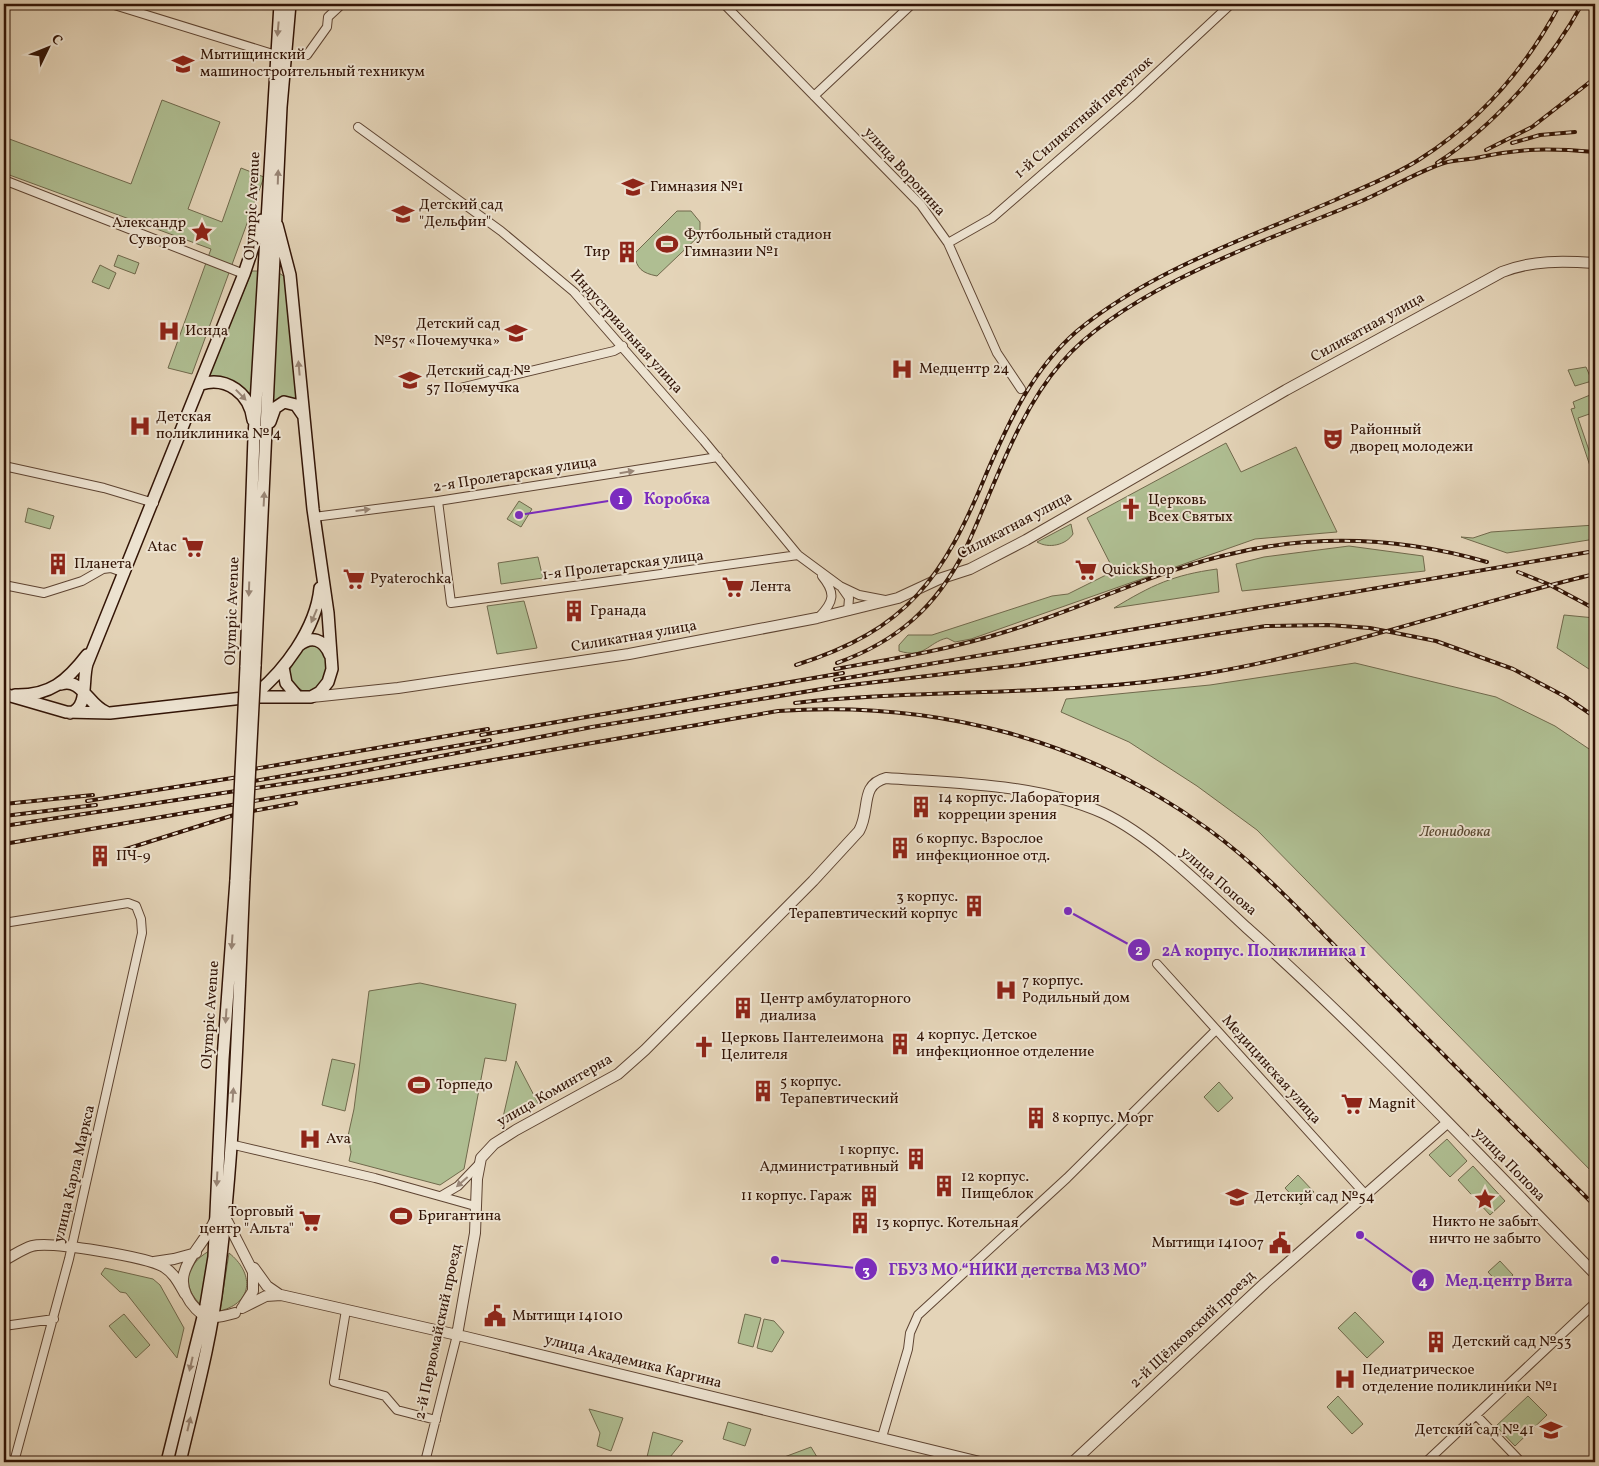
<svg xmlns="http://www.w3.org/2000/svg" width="1599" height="1466" font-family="Vollkorn,serif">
<rect width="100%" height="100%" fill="#e4d4b8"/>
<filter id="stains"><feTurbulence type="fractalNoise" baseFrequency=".004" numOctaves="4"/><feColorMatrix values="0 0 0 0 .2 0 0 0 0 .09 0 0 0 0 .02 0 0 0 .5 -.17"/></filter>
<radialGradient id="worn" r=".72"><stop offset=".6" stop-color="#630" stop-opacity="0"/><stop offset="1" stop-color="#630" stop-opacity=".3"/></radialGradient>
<path fill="#afbe92" stroke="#70694c" d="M162,100L220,122L188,209L222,222L241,168L264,177L192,374L168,368L211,249L4,173V137L131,184Z
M677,211H691L700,222V235L657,276C642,273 637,269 634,254Z
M118,255L139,263L135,274L114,266Z
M100,265L116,273L109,289L92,282Z
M252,271H259L253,398L242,389L207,380Z
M279,273L285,277L297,401L280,397L271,403Z
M1586,367L1592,381L1575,386L1568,370Z
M1595,393V412L1578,418L1595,468V481L1571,409L1575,408L1573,402Z
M1226,443L1241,472L1296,447L1337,532L1255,539L971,639L955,642L947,638C927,643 925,659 899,651V645L908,635H932L1052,596L1068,594L1114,571L1087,518Z
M519,501L532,509L521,527L507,519Z
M28,508L54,516L50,529L25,522Z
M1071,524L1073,534C1066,545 1049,549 1037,542Z
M1595,525V539L1507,553L1461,537L1473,538L1491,532Z
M1349,546L1423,556L1425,571L1242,591L1236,564L1264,557Z
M538,557L543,578L501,584L498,563Z
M1217,569L1219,592L1114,608C1152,585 1173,575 1217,569Z
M524,601L537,648L497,654L487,606Z
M1564,615L1595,618V673L1557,648Z
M308,645L316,646C332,658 327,673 319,688L305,692L292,684L288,673L300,651Z
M1355,663L1496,697L1555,726L1595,753V1175L1257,830L1197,786L1129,742L1061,712L1066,699L1210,685Z
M420,983L516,1004L506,1061L485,1058L464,1169L440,1185L349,1161L351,1152L348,1136L354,1109L369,991Z
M332,1059L355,1064L345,1111L322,1105Z
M516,1061L538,1103L501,1126Z
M1219,1082L1233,1098L1218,1112L1204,1097Z
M1447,1139L1467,1161L1450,1177L1429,1155Z
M1473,1166L1505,1201L1490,1215L1458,1180Z
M1298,1175L1314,1192L1301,1205L1285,1188Z
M209,1251L203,1307C181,1287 184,1266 209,1251Z
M229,1253C253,1272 255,1302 220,1311Z
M1500,1261L1513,1275L1501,1286L1488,1272Z
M105,1268L153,1279L160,1285L184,1328L177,1358L126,1293L120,1292L101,1274Z
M1355,1312L1384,1342L1367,1358L1338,1328Z
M124,1314L150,1345L136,1358L109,1326Z
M745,1314L761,1318L753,1347L738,1343Z
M764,1319L774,1321L784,1332L772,1352L757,1348Z
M1338,1396L1363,1424L1352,1434L1327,1407Z
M1528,1396L1547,1415L1515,1446L1496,1426Z
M589,1409L623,1418L611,1451L597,1446L600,1433Z
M728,1422L751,1429L745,1446L723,1439Z
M653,1432L683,1441L666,1462H659L647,1457Z
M811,1447L820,1462H771Z"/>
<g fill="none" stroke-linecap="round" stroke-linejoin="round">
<path stroke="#727573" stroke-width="2" d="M4,1362L9,1341"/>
<g stroke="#5e4432" stroke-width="10">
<path id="minor" d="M111,4L276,55
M724,4L921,205L948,243L997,353L1021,389
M307,55L327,27L328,17L342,4
M814,96L912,4
M358,127L501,231L574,292L704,441L798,555L840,586L859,595L885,600
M4,180L244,274
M948,243L992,218L1130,98L1231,4
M460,388L614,351L623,346
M4,466L104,488L154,503
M438,501L451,603L798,555
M314,517L438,501L718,457
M4,585L44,593L82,581L103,569L111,568L125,573
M842,588L849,598L848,611
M819,617C834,602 836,593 822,576
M4,923L128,903L136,906L141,919L142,933L69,1259L14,1462
M1157,964L1365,1194
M230,1144L375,1178L475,1206
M441,1196L458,1186L480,1163
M346,1310L334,1382L385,1396L397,1410L436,1420
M4,1326L54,1319
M1476,1415L1521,1462
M882,1437L908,1349L910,1333L918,1315L1067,1178L1216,1030
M425,1462L457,1335
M1426,1462L1595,1303"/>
</g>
<g stroke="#5e4432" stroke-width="12">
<path id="tertiary" d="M312,697L398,688L629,654L817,618L898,598L939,579L970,569L1026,540L1286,390L1502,272C1532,260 1563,261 1595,263
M225,1217L253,1272V1291L244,1305
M215,1220C201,1252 163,1274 196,1309C207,1321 221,1317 235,1313
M4,1260C13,1256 22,1249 32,1246C51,1241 147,1257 164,1267C175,1274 179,1284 185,1294
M154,1262L174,1259L196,1253
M254,1268L267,1286L280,1295
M242,1308L266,1296L281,1295L466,1337L980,1462
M457,1335L475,1233L477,1179L481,1158L494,1144L516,1130L618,1074L645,1050L813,881L859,831C871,810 859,785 886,778C955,783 1039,784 1103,813C1152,836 1207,891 1247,928C1369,1037 1481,1157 1595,1274
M1073,1462L1265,1283L1447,1123"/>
</g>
<g stroke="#321406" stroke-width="14">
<path id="secondary" d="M201,384C227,376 250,394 253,420
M270,422L275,408L284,402L296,405L303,415
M298,646C311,635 324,639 330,655
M255,666L281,107L290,4
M246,667L254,437L280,4
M283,667L286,683L297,696
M61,684C81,677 89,706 106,712
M4,694L66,712L110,713L252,697H311L320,692L328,682L332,669L328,613L313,509L290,275L277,225
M15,695C50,696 67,681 87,655
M252,697C284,672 316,629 320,588
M70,713C89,708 82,680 87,664L244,274L262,220
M167,1462L206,1305L214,1257L223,1059L236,880
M180,1462C194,1402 211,1342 218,1280C235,1148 238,1013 244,879"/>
</g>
<use href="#minor" stroke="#ede3d1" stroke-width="8"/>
<use href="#tertiary" stroke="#ede3d1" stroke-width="10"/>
<use href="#secondary" stroke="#ede3d1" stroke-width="11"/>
<g stroke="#321406" stroke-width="4">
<path id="rail" d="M1512,143L1540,135L1575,132
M1486,150L1532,127L1595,78
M1437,163C1494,126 1550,63 1582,4
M1518,572L1548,584L1595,609
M837,663C898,641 936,607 965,550C994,488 1017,413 1062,362C1125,289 1267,240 1357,203C1386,191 1414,173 1444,163C1454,160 1466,160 1476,158C1523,148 1548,148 1595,152
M796,665C908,630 944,577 987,472C1010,419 1033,369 1077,331C1151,270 1248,238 1335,200C1363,187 1394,176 1420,159C1480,121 1527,66 1560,4
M835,669C893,659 952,649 1008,631C1080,609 1149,574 1222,556C1311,533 1400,537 1487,562
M835,680L1595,551
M795,703C930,688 1068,697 1203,674C1336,652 1464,605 1595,574
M481,735L843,673
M236,772L488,729
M237,784L490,740
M87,801L245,776
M4,804L93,795
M4,816L96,805
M4,826L342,775L592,727L834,687L1020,665L1266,626L1328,625L1370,628L1436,641L1513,669L1564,696L1595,717
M4,844L778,711C932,700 1083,738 1208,829C1266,871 1314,926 1365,976C1442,1052 1518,1129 1595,1206
M120,851L237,814L296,803"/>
</g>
<use href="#rail" stroke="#ede3d1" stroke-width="2" stroke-dasharray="5.5" stroke-linecap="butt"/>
<g stroke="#321406" stroke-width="14" stroke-linecap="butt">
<path id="secondary-bridge" d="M244,879L255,666
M236,880L246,667"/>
</g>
<use href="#secondary-bridge" stroke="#ede3d1" stroke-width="11"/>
</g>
<defs><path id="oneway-solid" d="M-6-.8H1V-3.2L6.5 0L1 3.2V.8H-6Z" transform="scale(1.25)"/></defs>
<g fill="#998676">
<use href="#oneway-solid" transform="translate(278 29) rotate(95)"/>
<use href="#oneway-solid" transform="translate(278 177) rotate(-88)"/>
<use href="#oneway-solid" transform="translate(299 368) rotate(-95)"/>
<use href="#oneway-solid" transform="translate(241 395) rotate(46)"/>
<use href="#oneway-solid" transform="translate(627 472) rotate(-9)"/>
<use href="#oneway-solid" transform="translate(264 499) rotate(-87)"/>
<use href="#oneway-solid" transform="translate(363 510) rotate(-7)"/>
<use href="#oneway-solid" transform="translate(249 589) rotate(92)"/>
<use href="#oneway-solid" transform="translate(314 616) rotate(113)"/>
<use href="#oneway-solid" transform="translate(232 942) rotate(94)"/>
<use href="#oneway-solid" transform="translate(226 1016) rotate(94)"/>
<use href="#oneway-solid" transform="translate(233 1095) rotate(-86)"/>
<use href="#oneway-solid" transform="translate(217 1179) rotate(93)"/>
<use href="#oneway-solid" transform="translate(462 1182) rotate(139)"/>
<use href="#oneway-solid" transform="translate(191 1364) rotate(103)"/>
<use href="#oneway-solid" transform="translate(189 1424) rotate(-77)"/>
</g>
<defs>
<g id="university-bare" transform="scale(1.725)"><path d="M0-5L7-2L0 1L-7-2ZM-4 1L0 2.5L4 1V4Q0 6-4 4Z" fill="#8f2418" stroke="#ede3d1" stroke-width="2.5" paint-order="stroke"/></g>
<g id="school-bare" transform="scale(1.725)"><path d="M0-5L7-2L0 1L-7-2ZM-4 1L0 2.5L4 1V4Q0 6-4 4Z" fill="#8f2418" stroke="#ede3d1" stroke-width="2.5" paint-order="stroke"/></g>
<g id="sight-bare" transform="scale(1.725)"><path d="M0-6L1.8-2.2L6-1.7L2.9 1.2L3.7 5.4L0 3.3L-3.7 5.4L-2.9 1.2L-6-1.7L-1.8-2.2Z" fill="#8f2418" stroke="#ede3d1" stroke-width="2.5" paint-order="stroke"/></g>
<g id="stadium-bare" transform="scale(1.725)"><path d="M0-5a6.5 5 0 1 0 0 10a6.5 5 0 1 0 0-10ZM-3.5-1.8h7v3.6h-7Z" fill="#8f2418" stroke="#ede3d1" stroke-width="2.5" paint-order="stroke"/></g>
<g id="building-bare" transform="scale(1.725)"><path d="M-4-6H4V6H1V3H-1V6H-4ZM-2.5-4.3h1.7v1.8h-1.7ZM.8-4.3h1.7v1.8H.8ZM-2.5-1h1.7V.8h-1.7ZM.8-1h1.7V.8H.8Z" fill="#8f2418" stroke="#ede3d1" stroke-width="2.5" paint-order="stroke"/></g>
<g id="hospital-bare" transform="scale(1.725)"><path d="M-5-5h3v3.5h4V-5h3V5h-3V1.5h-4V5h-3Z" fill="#8f2418" stroke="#ede3d1" stroke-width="2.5" paint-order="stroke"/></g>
<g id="theatre-bare" transform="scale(1.725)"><path d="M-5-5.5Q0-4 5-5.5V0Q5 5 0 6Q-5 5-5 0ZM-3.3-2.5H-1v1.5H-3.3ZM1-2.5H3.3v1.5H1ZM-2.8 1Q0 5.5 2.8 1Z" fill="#8f2418" stroke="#ede3d1" stroke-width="2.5" paint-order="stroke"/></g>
<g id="church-bare" transform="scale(1.725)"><path d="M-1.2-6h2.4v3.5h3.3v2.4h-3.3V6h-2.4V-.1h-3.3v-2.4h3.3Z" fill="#8f2418" stroke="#ede3d1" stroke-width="2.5" paint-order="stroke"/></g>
<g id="supermarket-bare" transform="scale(1.725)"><path d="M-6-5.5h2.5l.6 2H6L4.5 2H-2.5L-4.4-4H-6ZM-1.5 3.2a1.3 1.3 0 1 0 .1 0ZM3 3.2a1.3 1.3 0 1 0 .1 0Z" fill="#8f2418" stroke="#ede3d1" stroke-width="2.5" paint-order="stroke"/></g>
<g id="civic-bare" transform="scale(1.725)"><path d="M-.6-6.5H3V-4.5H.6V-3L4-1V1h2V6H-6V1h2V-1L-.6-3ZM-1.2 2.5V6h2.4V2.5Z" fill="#8f2418" stroke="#ede3d1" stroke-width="2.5" paint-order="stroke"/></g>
</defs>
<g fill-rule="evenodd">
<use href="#university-bare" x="183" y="64"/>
<use href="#school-bare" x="633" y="187"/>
<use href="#school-bare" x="403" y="214"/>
<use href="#sight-bare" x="202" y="232"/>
<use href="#stadium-bare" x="667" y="244"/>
<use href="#building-bare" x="627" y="252"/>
<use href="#hospital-bare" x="169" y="331"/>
<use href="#school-bare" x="516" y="333"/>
<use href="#hospital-bare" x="902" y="369"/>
<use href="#school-bare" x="410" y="380"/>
<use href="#hospital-bare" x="140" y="426"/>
<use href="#theatre-bare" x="1333" y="439"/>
<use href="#church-bare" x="1131" y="509"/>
<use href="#supermarket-bare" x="193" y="547"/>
<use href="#building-bare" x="58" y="564"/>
<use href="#supermarket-bare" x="1086" y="570"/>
<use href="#supermarket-bare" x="354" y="579"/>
<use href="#supermarket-bare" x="733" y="587"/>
<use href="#building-bare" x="574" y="611"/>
<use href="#building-bare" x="921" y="807"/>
<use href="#building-bare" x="900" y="848"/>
<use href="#building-bare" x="100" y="856"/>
<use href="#building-bare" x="974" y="906"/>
<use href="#hospital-bare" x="1006" y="990"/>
<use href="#building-bare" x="743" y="1008"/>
<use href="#building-bare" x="900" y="1044"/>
<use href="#church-bare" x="704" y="1047"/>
<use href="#stadium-bare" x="419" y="1085"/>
<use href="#building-bare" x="763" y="1091"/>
<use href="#supermarket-bare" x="1352" y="1104"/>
<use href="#building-bare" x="1036" y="1118"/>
<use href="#hospital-bare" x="310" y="1139"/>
<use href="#building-bare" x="916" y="1159"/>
<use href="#building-bare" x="944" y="1186"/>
<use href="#building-bare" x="869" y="1196"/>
<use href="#school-bare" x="1237" y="1197"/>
<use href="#sight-bare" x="1485" y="1199"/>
<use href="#stadium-bare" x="401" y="1216"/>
<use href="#supermarket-bare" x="310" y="1221"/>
<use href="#building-bare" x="860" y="1223"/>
<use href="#civic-bare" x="1280" y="1243"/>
<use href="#civic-bare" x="495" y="1316"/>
<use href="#building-bare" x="1436" y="1342"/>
<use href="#hospital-bare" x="1345" y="1379"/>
<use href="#school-bare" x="1551" y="1430"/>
</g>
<g text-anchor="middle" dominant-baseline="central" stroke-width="4" stroke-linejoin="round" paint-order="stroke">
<g font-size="15" fill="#321406" stroke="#ede3d1" text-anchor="start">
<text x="200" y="55">Мытищинский<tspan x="200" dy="17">машиностроительный техникум</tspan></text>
<text x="650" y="187">Гимназия №1</text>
<text x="419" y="205">Детский сад<tspan x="419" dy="17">"Дельфин"</tspan></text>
<text x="186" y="223" text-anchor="end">Александр<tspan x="186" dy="17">Суворов</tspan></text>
<text x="684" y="235">Футбольный стадион<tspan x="684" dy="17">Гимназии №1</tspan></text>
<text x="610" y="252" text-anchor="end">Тир</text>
<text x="500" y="324" text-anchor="end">Детский сад<tspan x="500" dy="17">№57 «Почемучка»</tspan></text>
<text x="185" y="331">Исида</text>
<text x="919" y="369">Медцентр 24</text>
<text x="426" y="371">Детский сад №<tspan x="426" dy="17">57 Почемучка</tspan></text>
<text x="156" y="417">Детская<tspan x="156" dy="17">поликлиника № 4</tspan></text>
<text x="1350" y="430">Районный<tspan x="1350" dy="17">дворец молодежи</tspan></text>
<text x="1148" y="500">Церковь<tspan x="1148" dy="17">Всех Святых</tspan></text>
<text x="177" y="547" text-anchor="end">Atac</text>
<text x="74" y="564">Планета</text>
<text x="1102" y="570">QuickShop</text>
<text x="370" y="579">Pyaterochka</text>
<text x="750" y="587">Лента</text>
<text x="590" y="611">Гранада</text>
<text x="938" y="798">14 корпус. Лаборатория<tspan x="938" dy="17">корреции зрения</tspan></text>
<text x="916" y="839">6 корпус. Взрослое<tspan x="916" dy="17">инфекционное отд.</tspan></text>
<text x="116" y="856">ПЧ-9</text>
<text x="958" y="897" text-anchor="end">3 корпус.<tspan x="958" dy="17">Терапевтический корпус</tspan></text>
<text x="1022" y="981">7 корпус.<tspan x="1022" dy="17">Родильный дом</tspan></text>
<text x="760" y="999">Центр амбулаторного<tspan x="760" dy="17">диализа</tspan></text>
<text x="916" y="1035">4 корпус. Детское<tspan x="916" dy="17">инфекционное отделение</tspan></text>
<text x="721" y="1038">Церковь Пантелеимона<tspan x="721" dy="17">Целителя</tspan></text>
<text x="780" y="1082">5 корпус.<tspan x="780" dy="17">Терапевтический</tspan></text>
<text x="436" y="1085">Торпедо</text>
<text x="1368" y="1104">Magnit</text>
<text x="1052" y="1118">8 корпус. Морг</text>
<text x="326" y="1139">Ava</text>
<text x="899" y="1150" text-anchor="end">1 корпус.<tspan x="899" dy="17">Административный</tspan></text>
<text x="961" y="1177">12 корпус.<tspan x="961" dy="17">Пищеблок</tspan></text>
<text x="852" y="1196" text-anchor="end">11 корпус. Гараж</text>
<text x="1254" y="1197">Детский сад №54</text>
<text x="294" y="1212" text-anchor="end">Торговый<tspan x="294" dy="17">центр "Альта"</tspan></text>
<text x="418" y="1216">Бригантина</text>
<text x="1485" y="1222" text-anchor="middle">Никто не забыт<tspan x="1485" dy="17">ничто не забыто</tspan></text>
<text x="876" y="1223">13 корпус. Котельная</text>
<text x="1264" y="1243" text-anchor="end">Мытищи 141007</text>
<text x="512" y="1316">Мытищи 141010</text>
<text x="1452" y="1342">Детский сад №53</text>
<text x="1362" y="1370">Педиатрическое<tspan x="1362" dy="17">отделение поликлиники №1</tspan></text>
<text x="1534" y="1430" text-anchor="end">Детский сад №41</text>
</g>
<g font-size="15" fill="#321406" stroke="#ede3d1">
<text transform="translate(1084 118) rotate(-41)">1-й Силикатный переулок</text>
<text transform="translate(904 172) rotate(48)">улица Воронина</text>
<text transform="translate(253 206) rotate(-87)">Olympic Avenue</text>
<text transform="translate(1368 328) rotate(-29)">Силикатная улица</text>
<text transform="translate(626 332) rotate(48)">Индустриальная улица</text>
<text transform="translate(515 475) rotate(-9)">2-я Пролетарская улица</text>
<text transform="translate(1015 526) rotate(-28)">Силикатная улица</text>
<text transform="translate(623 566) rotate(-7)">1-я Пролетарская улица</text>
<text transform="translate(233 611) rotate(-88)">Olympic Avenue</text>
<text transform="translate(634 637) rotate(-10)">Силикатная улица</text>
<text transform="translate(1218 882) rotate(41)">улица Попова</text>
<text transform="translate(211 1015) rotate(-86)">Olympic Avenue</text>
<text transform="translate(1271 1070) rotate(48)">Медицинская улица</text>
<text transform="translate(555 1091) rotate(-30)">улица Коминтерна</text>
<text transform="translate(1509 1165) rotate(46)">улица Попова</text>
<text transform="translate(75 1174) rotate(-77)">улица Карла Маркса</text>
<text transform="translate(1193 1330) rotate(-43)">2-й Щёлковский проезд</text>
<text transform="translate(439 1332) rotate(-78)">2-й Первомайский проезд</text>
<text transform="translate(633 1362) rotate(14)">улица Академика Каргина</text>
</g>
<g font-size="15" font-style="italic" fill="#584730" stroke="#ede3d1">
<text x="1455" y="832">Леонидовка</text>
</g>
</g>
<path fill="none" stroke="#7b2cbf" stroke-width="2" d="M519 515L621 499M1068 911L1139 950M775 1260L866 1269M1360 1235L1423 1280"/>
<g fill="#7b2cbf" stroke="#ede3d1" stroke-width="2">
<circle cx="519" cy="515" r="5"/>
<circle cx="1068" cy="911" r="5"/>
<circle cx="775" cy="1260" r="5"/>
<circle cx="1360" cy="1235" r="5"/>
<circle cx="621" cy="499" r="12"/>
<circle cx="1139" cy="950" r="12"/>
<circle cx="866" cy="1269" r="12"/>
<circle cx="1423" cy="1280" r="12"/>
</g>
<g font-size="15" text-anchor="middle" font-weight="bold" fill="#fff">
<text x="621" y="504">1</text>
<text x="1139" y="955">2</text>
<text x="866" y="1275">3</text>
<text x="1423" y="1286">4</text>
</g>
<g font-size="16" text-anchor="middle" font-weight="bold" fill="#7b2cbf" stroke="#ede3d1" stroke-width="4" stroke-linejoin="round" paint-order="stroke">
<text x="677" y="504">Коробка</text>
<text x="1264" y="956">2А корпус. Поликлиника 1</text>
<text x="1018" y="1275">ГБУЗ МО “НИКИ детства МЗ МО”</text>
<text x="1509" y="1286">Мед.центр Вита</text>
</g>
<rect width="1599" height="1466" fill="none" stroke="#e4d4b8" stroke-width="20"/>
<rect x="5" y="5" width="1589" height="1456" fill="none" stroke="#321406" stroke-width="2.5"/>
<rect x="10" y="10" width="1579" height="1446" fill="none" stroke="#321406"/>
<g transform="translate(48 48) rotate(47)" stroke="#ede3d1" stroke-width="4" paint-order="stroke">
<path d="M0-4L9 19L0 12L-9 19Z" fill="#321406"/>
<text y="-8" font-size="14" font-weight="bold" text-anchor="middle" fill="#321406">С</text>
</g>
<rect width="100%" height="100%" filter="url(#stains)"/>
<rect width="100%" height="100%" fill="url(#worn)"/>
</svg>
